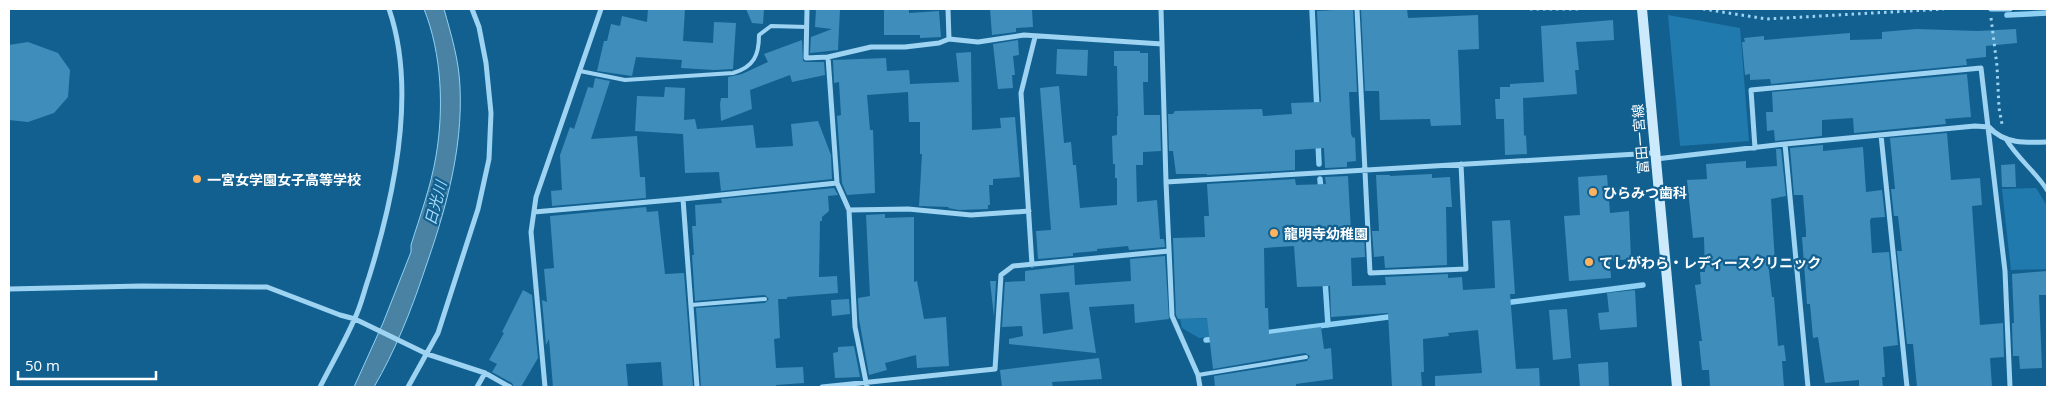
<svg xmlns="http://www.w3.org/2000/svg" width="2056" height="396" font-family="'Open Sans','Noto Sans JP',sans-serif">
<rect width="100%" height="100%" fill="#126090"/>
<path fill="#217aad" d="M1668,15L1740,28L1749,141L1680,146Z
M2036,188L2047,206V269L2011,270L2002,189Z
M1224,318L1225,336L1199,338L1182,328L1180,319Z"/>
<path fill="#4a82a4" stroke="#8fd1f5" d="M424,9H444C451,34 459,60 460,87C463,151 445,212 424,272C411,311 395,351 374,387H354L383,323L411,252V245C420,216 431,186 436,156C444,109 442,54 424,9Z"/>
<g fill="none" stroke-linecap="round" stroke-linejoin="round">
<path stroke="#8fd1f5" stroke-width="5.5" d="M1312,9L1317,110
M2007,15L2047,13
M1318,141L1319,164
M1320,179L1321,191
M1325,280L1328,325
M1504,303L1643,285
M1264,333L1396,316
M1206,340L1217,339"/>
</g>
<path fill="#3f8dba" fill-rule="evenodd" d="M648,9H685L683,41L713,43L714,22L736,23L733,69L714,70L681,68L682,60L636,57L632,76L597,71L604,41H607L611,24L620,26L622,16L647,22Z
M746,9H764L763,24L752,23Z
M816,9H840L838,50L810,53L811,37L832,29L815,27Z
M884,9H909V13L939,11L941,37L920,38V35H884Z
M990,9H1032L1033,27L1016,28V32L992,35Z
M1353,9L1357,92H1349L1351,134L1353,138L1355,137L1356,161L1347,162V167L1325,168L1324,148L1295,150V170L1207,175V174H1176L1173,151H1169L1168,114H1173L1175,111L1262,109L1263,116L1292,114L1291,103L1321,102L1317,11Z
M1361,9H1407L1408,18L1478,15L1479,49L1458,50L1461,125L1431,126L1430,119L1380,120L1379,91H1365Z
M1613,20L1614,40L1576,42L1579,70H1575L1577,94L1523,98L1524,136L1526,135L1527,154L1505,155L1504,122V119H1496L1495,99H1500V87H1510V84L1544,82L1541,26Z
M1916,29L1978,31L2016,29L2017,43L1986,46V57L1966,59L1967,65L1771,84L1770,79L1750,80V74L1745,75L1742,42H1745L1744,38L1764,36V40L1850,33V40L1882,39V32Z
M802,40L803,61L806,62H824L825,75L792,82L790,75L750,90L752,109L721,121L720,104L721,98H728V77L742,74L768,62L764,54Z
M1018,40L1019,55L1013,56L1015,75H1012L1013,88L998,89L993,44Z
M28,42L58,53L70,70L68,97L54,113L28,122L9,120V45Z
M1057,49L1088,50L1087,76L1056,74Z
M1114,51H1140V53H1148V82H1143L1144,115H1160L1161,151L1143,152V165H1136L1137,202L1157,200L1160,239H1164L1165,247L1129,250L1128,246L1097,249V251L1073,253V256L1038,259L1036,231L1051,230L1040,88L1059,86L1064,143L1071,142L1073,165H1076L1080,208L1117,205V178H1115V164H1113L1112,136L1117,135V116H1118L1117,66H1114Z
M971,52L972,130L1001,128L1000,118L1015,117L1020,177L993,179V185H989L990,205H988V209L959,210L948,208L949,207L919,206L922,154H920V122H909L908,92L867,95L870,130H873L875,193L847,195L842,183L837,116L841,115L839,82L834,83L833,60L886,58L887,71L909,70L910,84L959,82L956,53Z
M1967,74L1971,117L1945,119L1946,124L1854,133L1853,118L1822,120V136L1775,141L1774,130L1767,131L1766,112H1773L1772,92Z
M595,78L610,81L591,139L637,136L640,177H645L646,198L552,206L551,191L562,190L560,155L570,127L574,129L588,87L593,88Z
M665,87L685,88L684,120L695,119L697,129L753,125L756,148L793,146L791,124L818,121L831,155L832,179L721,191L719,172L685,173L683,134L635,131L637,96L664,97Z
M1947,133L1951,180L1980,178L1982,205L1972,206L1980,325L2003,323L2004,357L1990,358L1992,387H1917L1913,344H1907L1897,251H1902L1898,216H1894L1891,189H1895L1890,138Z
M1823,145V151L1863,147L1866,192L1882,190L1885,217L1871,218L1870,221L1872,253L1889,252L1898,345L1883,347L1885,377H1882L1883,387H1859V380L1825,383L1818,337L1813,338L1810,304H1807L1802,237H1806V231L1803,195H1794L1790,148Z
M1776,149H1781L1786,196L1771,199L1775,262H1768L1772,297H1774L1778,346L1784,345L1786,361H1782L1784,387H1710L1709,370H1702L1699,341H1702L1695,285L1701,284L1700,272H1705L1704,237L1693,238L1687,180L1707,179L1706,164L1746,161V168L1777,166Z
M2015,164L2016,187H2002L2001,165Z
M1432,174V178L1450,177L1452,207H1446L1447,265L1385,268L1384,256L1374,257L1372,231H1379L1376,175H1390V176Z
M1607,175L1610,213L1629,211L1631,259L1610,261L1611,278L1569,281L1564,216L1580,215L1578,177Z
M1348,176L1351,232H1364L1365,257L1351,258L1352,286L1386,285L1385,277L1448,274V278L1462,277L1463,290L1495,288L1492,221L1510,220L1515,294H1510L1516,369L1539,368L1540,387H1435V376L1482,373L1478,330L1448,333L1449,336L1423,339L1424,372H1421L1422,387H1392L1388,313L1331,317L1330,286L1297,287L1294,246L1264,248L1265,308H1268L1269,334L1321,327L1324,349L1331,348L1333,379L1296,384V387H1215L1214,376L1307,361L1310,356L1305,353L1213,369L1207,318L1178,319L1176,315L1173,238L1205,237L1204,216H1209L1207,184L1295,179L1296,185L1326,184L1325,177Z
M834,188L838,195L828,196L829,211L822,217V221H820L819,277L837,276L838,293L787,297V299H778L780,338L774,339L776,368L803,367L804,383L776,385V387H701L696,308L765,303L769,299L765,295L695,301L692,255H694L692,226H696L695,205L722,203L721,199Z
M646,207L647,212L658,211L665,274L684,273L693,387H663L661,362L626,364L628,387H553L549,339L546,345L542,300L547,302L544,269L554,268L550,216Z
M885,214V218L914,217V282L917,281L924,319L946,317L949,366L917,368L916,355L885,363L887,370L869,375L859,319L858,298L870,296L866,215Z
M1165,256L1169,319L1135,323L1134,304L1089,307L1096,353L1009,344V339L1023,336L1022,326L1002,327L1005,282L1025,281V271L1074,265L1075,285L1131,281L1130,259ZM1069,292L1073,329L1043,334L1040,294Z
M2047,271V295H2039L2042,368L2020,369L2019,356H2013L2012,323H2014L2012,274Z
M990,281H996L994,317Z
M523,290L532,295L538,358L521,387H514L512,383L492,372L497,364L489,360L504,333L502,332Z
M1635,290L1637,327L1600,330L1598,313L1609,312L1607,293Z
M849,299L850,314L832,316L831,300Z
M1567,309L1571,358L1553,360L1549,310Z
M854,346L860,377L835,378L833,353L838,352V347Z
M1099,358L1102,379L1052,382L1053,387H1002L1000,370Z
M1608,362L1609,387H1580L1578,364Z"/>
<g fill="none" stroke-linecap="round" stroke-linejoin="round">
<path stroke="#9ed3f2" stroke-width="3" stroke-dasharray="2.5 4" stroke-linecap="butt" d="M1530,9H1579
M1703,9L1767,19L1944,9
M1991,18L1997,66L1999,108L2002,124"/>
<path stroke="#9ed3f2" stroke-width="4" d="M580,71L625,80L733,73C754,67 759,55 759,35L771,26L807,27
M691,305L765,299
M1198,375L1306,357"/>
<path stroke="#9ed3f2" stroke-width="4.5" d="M2006,139C2017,158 2035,171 2047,190"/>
<path stroke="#9ed3f2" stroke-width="5" d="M807,9L806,58L828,57L837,183L849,210L908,209L971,215L1029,211
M948,9L949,39
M1161,9L1166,182L1172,316L1198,375L1200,387
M1357,9L1370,273L1466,269L1461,164
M1991,9H2010
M828,57L871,47H905L939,43L949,39L978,42L1024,35L1162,44
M1881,135L1907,387
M1785,144L1808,387
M1755,148L1751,90L1981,68L2005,271L2010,387
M1656,159L1785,144L1975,126L1989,127C2004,144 2026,143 2047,142
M1166,182L1654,153
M683,199L697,387
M849,210L855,327L867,387
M534,212L683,199L837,183
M1032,265L1021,93L1035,37
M9,289L141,286L267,287L340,315L355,319L427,354L485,373
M320,387C331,365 344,343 354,320C361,306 364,291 369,277C394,197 417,90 389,9
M408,387L438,333L478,209L489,159L491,113L486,63L479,27L472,9
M477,387L485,373L510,387
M545,387L531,232L536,197L601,9
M822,387L995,369L1001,275L1013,266L1169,251"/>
<path stroke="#cceafc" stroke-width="10" d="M1642,9L1677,387"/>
</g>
<g fill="#ffb35e" stroke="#126090" stroke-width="2">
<circle cx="197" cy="179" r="5"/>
<circle cx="1593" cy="192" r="5"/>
<circle cx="1274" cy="233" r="5"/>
<circle cx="1589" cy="262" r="5"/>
</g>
<g text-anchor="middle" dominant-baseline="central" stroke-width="4.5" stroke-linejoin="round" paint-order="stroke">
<g font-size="14" fill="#fff" stroke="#126090">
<text transform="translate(1640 139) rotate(-95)">富田一宮線</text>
</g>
<g font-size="14" font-weight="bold" fill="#fff" stroke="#126090" text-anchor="start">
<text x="207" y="179">一宮女学園女子高等学校</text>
<text x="1603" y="192">ひらみつ歯科</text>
<text x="1284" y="233">龍明寺幼稚園</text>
<text x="1599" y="262">てしがわら・レディースクリニック</text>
</g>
<g font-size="15" font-style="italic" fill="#aadcf9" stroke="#126090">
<text transform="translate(435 203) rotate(-75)">日光川</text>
</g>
</g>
<rect width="2056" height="396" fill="none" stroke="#ffffff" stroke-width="20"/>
<path d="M18 371v8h138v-8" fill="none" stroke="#ffffff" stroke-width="2.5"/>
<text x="25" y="371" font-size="15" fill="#ffffff" stroke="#126090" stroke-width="4" paint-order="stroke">50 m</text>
</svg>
